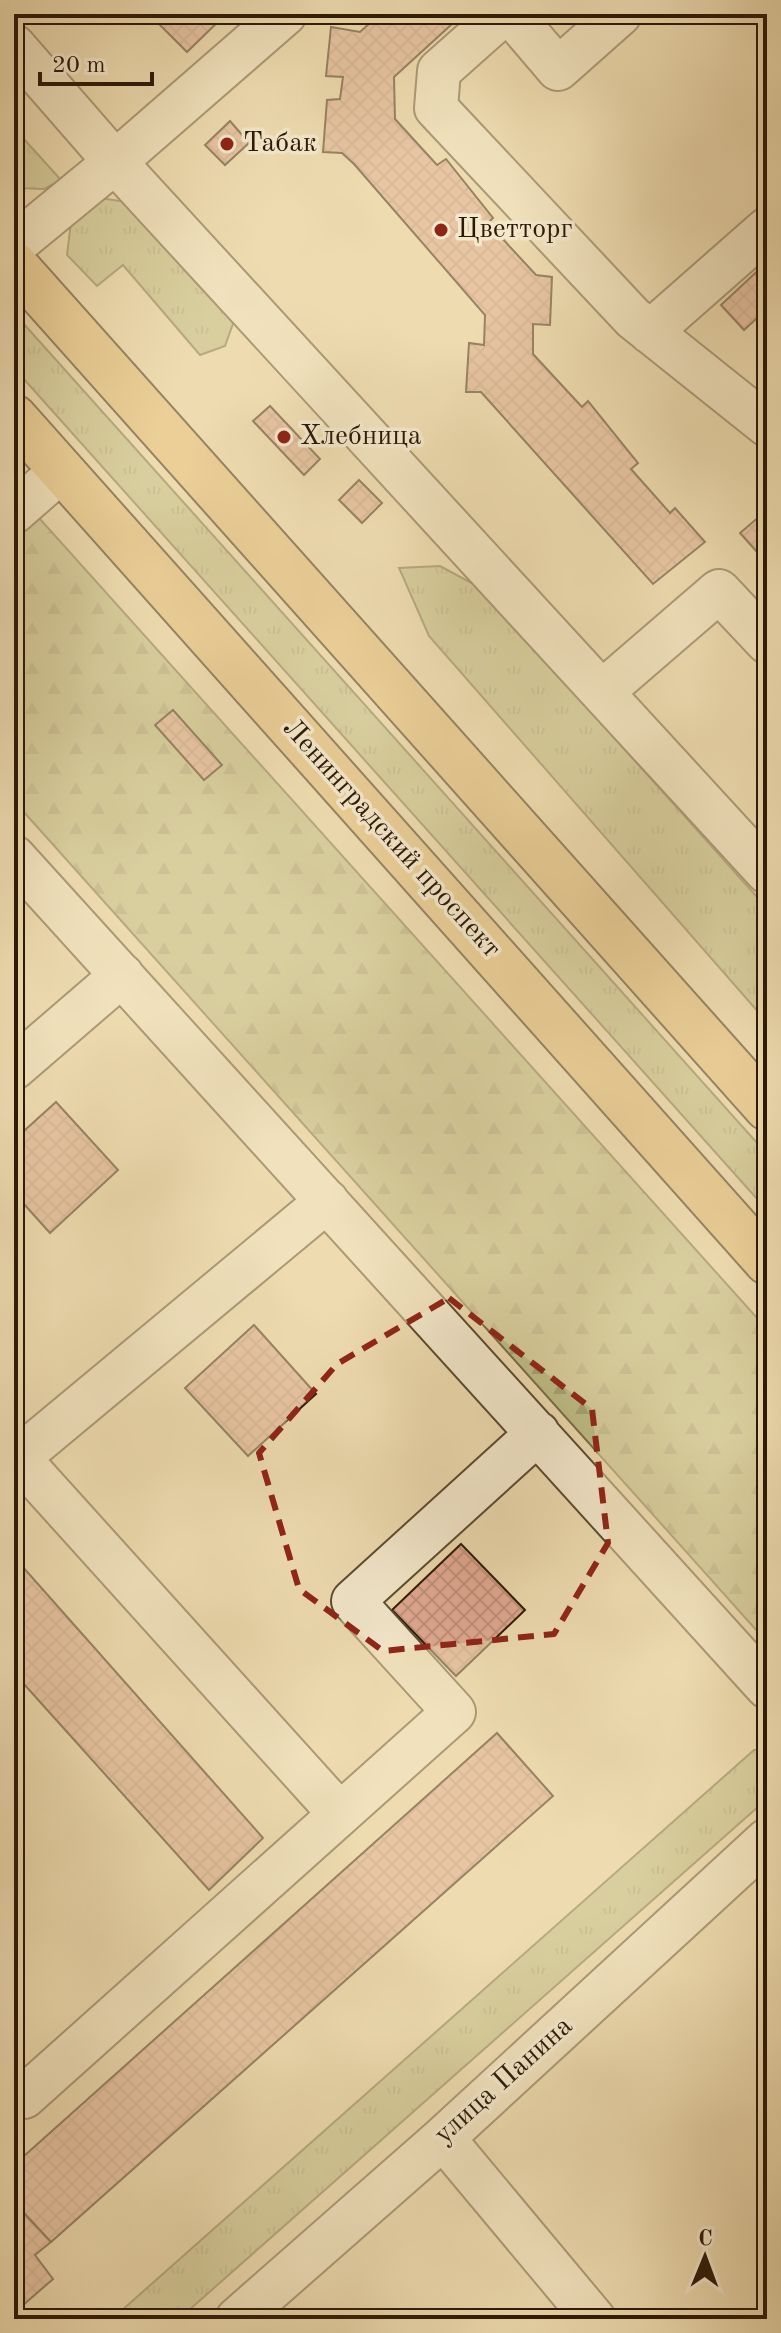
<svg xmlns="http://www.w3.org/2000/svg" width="781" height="2333" font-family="'Old Standard TT',serif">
<defs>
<pattern id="grass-tufts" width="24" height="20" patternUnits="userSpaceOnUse" patternTransform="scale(2)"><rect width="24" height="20" fill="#bfbe87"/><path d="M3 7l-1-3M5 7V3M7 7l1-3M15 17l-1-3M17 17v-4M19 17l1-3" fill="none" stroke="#a4a373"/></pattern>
<pattern id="forest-firs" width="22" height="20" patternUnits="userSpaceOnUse" patternTransform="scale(2)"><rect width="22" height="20" fill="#bfbe87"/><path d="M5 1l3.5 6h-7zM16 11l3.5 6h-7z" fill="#a4a373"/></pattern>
<pattern id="building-cross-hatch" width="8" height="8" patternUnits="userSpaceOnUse" patternTransform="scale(2)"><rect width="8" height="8" fill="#e1a992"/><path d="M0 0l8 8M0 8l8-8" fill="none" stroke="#c1917c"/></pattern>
</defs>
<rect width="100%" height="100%" fill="#eedcb0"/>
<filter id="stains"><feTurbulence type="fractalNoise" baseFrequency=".0025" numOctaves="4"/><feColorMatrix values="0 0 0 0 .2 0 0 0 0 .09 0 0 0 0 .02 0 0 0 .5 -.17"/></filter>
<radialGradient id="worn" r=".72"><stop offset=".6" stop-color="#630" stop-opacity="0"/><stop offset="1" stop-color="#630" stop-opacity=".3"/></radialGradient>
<path fill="url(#grass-tufts)" stroke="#766c47" stroke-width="2" d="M14,128L61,180L44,189L19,188L14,183Z
M99,198L127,202L234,321L225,346L200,355L123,265L97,286L67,255L71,222Z
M14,313L767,1154V1210L14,368Z
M440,566L479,587L767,908V1022L429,636L399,568Z
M767,1749V1799L180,2318L112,2319L754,1750Z"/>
<path fill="url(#forest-firs)" stroke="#766c47" stroke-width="2" d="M14,490L767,1329V1642L14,801Z"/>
<path fill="url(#building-cross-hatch)" stroke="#2c1907" stroke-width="2" d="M149,14H226L187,52Z
M380,14H463L394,77L395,119L437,165L446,159L493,218L488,223L536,275L552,277L550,325L533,324V354L582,407L588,401L638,463L631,469L670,513L675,508L705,542L653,584L481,392H466L469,343L484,345L485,315L354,164L342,153L323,152L327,100L340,99L343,77L326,76L331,27L360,32Z
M230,121L249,143L225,165L205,145Z
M767,262V309L744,330L721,305Z
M270,406L320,459L304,475L253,421Z
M359,480L382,503L362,523L339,500Z
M767,510V563L740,533Z
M173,710L222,765L204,780L155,725Z
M56,1102L118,1170L50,1233L14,1193V1140Z
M254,1325L316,1394L248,1456L185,1388Z
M461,1544L525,1610L456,1676L392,1610Z
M14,1557L263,1838L209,1890L14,1673Z
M497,1733L553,1796L51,2242L14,2202V2165Z
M17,2206L51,2242L35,2255L53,2279L14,2313V2209Z"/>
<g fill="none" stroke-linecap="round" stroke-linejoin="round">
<g stroke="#5c4a31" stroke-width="46">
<path id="minor" d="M503,14L439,71L436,108L633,318L767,425
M511,14L558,69L620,14
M14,46L115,162L767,872
M14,245L115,162L285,14
M650,332L767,229
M14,512L62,470
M603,691L719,591L767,642
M14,857L767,1687
M14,1068L122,975
M14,1453L339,1813
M18,1458L327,1201
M14,2086L24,2097L454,1712L353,1601L538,1433
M443,2138L594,2319
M237,2319L443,2138L767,1840"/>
</g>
<g stroke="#2c1907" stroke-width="48">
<path id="major" d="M14,264L767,1108
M14,417L767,1262"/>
</g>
<use href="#minor" stroke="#f4e8cc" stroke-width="42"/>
<use href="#major" stroke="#e7be78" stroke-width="44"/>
</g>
<path d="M0 0H781V2333H0ZM449,1298L592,1409L608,1543L554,1634L383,1651L299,1589L259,1453L337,1364Z" fill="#eedcb0" fill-opacity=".55" fill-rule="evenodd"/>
<path fill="none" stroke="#8f2418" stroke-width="6" stroke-dasharray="16 10" stroke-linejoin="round" d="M449,1298L592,1409L608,1543L554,1634L383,1651L299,1589L259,1453L337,1364Z"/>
<g fill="#8f2418" stroke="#f4e8cc" stroke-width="3">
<circle cx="227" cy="144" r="8"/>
<circle cx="441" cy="230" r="8"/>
<circle cx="284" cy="437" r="8"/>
</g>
<g text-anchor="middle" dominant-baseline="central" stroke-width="7" stroke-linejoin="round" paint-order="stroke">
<g font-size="28" fill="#2c1907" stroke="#f4e8cc" text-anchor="start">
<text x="243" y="144">Табак</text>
<text x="457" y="230">Цветторг</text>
<text x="300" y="437">Хлебница</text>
</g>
<g font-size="28" fill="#2c1907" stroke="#f4e8cc">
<text transform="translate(391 839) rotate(48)">Ленинградский проспект</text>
<text transform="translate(504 2081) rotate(-42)">улица Панина</text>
</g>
</g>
<rect width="781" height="2333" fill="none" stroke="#eedcb0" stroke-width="48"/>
<rect x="16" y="16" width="749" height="2301" fill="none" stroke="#2c1907" stroke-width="4"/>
<rect x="24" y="24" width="733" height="2285" fill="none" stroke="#2c1907" stroke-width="2"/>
<g transform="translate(705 2257) rotate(1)" stroke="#f4e8cc" stroke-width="6" paint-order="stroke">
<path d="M0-6L14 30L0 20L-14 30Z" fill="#2c1907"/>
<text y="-12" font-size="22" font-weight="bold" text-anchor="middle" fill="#2c1907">С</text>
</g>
<path d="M40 72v12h112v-12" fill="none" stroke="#2c1907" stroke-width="4"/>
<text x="52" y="72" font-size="24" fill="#2c1907" stroke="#f4e8cc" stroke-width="6" paint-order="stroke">20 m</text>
<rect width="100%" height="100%" filter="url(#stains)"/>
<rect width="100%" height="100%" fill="url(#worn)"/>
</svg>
